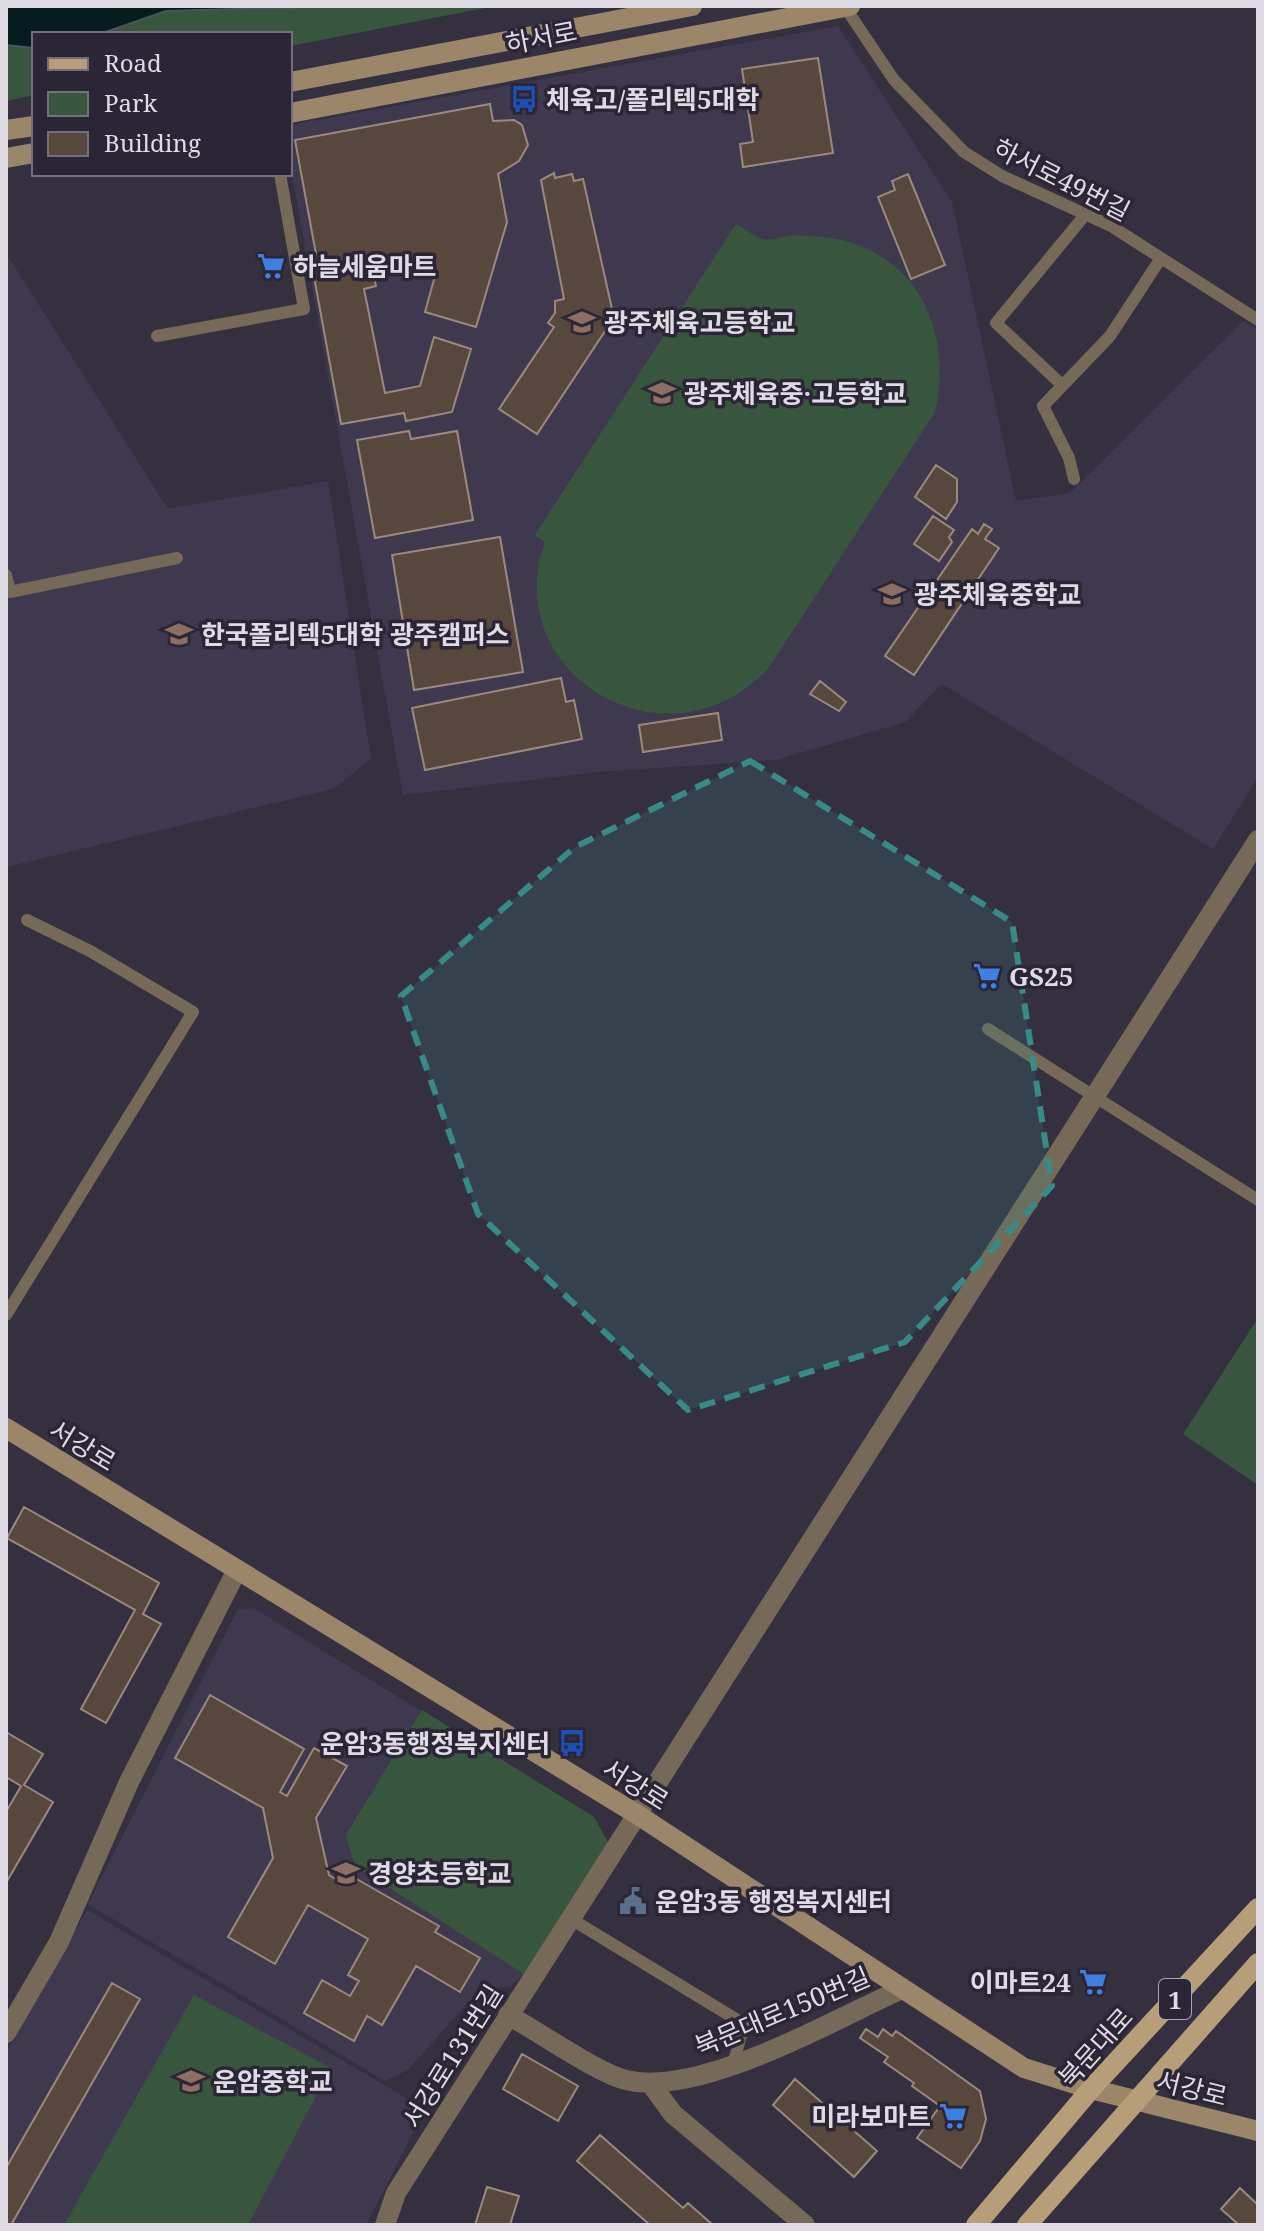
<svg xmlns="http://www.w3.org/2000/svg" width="1264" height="2231" font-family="'Noto Serif','Noto Sans KR',serif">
<rect width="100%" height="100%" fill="#353040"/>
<path fill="#3f394f" d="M838,26L952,202L1016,501L1070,493L1243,321L1258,330V777L1213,849L942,684L905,722L776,760L596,772L403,795L290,163V125Z
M6,253L168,509L328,481L371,759L333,789L6,867Z
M253,1608L594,1817L524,1974L511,1986L490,1989L475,1995L408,2070L385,2081L88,1904L238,1609Z
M87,1910L425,2109L366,2225H6V2053Z"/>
<path fill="#38563e" d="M6,6H495L290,46V34H34V95L6,101Z
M736,224C744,228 755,237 763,239C770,241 781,237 788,236C802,235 817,236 831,238C918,253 953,331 935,412L770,666C673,776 497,678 545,542L535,535Z
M1258,1318V1485L1183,1434Z
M422,1710L594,1817L608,1842L524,1974L355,1866L346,1835Z
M194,1995L331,2068L248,2225H64Z"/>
<path fill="#071c1f" stroke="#48555a" stroke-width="2" d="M6,6H354L166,11L100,34H34V48L6,45Z"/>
<path fill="#57473c" stroke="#9a897c" stroke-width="2" d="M818,58L833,153L743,167L740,144L753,142L742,69Z
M490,104L493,121L514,120L522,125L528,145L519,161L498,174L507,222L476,327L425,312L435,276L394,264L372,268L376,286L364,289L385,393L420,386L434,337L471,349L452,412L406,421L404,413L341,424L310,255L316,254L295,140Z
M554,173L555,178L572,174L574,181L583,179L612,309L607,328L537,434L499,409L554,327L548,323L555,313V301L564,299L541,180Z
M908,174L945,265L911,279L878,197L895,190L892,181Z
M409,431L411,439L457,431L473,520L375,538L357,440Z
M936,465L957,479V502L946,519L915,497Z
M933,516L954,530L949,537L952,542L939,561L914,544Z
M984,524L992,529L985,539L999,548L914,675L885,656L972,529L978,534Z
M500,537L523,672L414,690L392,555Z
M561,678L566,702L574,700L582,739L425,770L412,708Z
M820,681L846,702L839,711L810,694Z
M718,713L722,740L643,752L639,725Z
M24,1507L159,1583L143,1614L161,1624L106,1723L81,1709L135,1610L7,1538Z
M210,1695L304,1749L280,1792L287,1796L314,1748L347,1766L316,1818L329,1875L341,1882L346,1873L439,1926L435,1932L480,1958L460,1992L416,1966L382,2025L367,2016L354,2041L304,2013L322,1980L350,1996L359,1981L348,1975L368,1939L308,1905L275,1964L228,1937L273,1858L263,1808L175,1758Z
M6,1732L43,1754L24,1785L53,1802L6,1883V1812L21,1786L6,1777Z
M112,1983L140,1999L11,2225H6V2168Z
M866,2029L878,2037L883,2029L892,2036L896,2031L980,2091L986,2119L980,2141L961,2168L917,2138L940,2106L912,2086L914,2083L884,2062L888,2057L860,2038Z
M522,2054L578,2086L558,2121L503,2089Z
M795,2079L877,2151L854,2177L773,2105Z
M600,2135L683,2208L688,2203L713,2225H650L577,2161Z
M487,2187L519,2196L510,2225H475Z
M1240,2188L1258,2205V2225H1239L1221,2209Z"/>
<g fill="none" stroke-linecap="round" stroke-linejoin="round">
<path stroke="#766957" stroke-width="12" d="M845,7L894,80L964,152L1002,176L1111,226L1258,320
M157,336L304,309L280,174
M1062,385L996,323L1085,215
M1074,479L1069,458L1043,406L1110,336L1161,258
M6,575L10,592L177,558
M988,1029L1258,1200
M6,1315L193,1012L90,951L27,920
M571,1919L744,2024L733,2065"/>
<path stroke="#766957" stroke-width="20" d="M508,2015C536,2030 599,2074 626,2080C699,2098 833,2020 902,1989
M6,2033L59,1942L129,1782L237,1570
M651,2084L673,2114L805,2225
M385,2225L396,2193L1258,840"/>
<path stroke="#9b866a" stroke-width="20" d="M290,82L692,6
M290,113L850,6
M6,130L34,126
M6,158L34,153
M6,1428L638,1815L1024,2068L1091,2089L1258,2131"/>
<path stroke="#b79d78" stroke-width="20" d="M976,2225L1091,2089L1258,1908
M1027,2225L1258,1963"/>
</g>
<path fill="#388a86" fill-opacity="0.2" stroke="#388a86" stroke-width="6" stroke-dasharray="16 10" stroke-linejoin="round" d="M750,761L1012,922L1052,1186L905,1342L688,1410L478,1214L401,996L575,847Z"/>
<defs>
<g id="bus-bare" transform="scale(2.16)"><path d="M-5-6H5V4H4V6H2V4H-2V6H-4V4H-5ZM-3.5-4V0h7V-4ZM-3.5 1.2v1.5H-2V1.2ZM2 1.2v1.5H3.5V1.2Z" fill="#1a4fb4" stroke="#2b2635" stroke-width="2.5" paint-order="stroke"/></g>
<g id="supermarket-bare" transform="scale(2.16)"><path d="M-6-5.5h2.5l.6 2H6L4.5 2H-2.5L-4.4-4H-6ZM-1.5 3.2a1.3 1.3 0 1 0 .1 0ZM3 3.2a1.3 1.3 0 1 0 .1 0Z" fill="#3f7fe0" stroke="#2b2635" stroke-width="2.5" paint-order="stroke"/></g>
<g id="school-bare" transform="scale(2.16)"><path d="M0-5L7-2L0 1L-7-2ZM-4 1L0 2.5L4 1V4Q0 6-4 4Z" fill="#8d6e63" stroke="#2b2635" stroke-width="2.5" paint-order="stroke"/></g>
<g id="university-bare" transform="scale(2.16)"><path d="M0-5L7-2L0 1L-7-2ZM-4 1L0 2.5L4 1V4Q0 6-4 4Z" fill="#8d6e63" stroke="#2b2635" stroke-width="2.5" paint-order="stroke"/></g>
<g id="civic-bare" transform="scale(2.16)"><path d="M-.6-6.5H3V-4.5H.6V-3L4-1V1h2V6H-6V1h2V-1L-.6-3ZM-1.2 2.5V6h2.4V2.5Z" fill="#5c6f8a" stroke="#2b2635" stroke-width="2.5" paint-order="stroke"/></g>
</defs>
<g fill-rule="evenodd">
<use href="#bus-bare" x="524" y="99"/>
<use href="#supermarket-bare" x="271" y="266"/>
<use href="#school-bare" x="582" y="322"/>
<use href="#school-bare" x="662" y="393"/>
<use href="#school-bare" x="892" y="594"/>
<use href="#university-bare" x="179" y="634"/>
<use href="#supermarket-bare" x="987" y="976"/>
<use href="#bus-bare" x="572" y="1743"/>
<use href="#school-bare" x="346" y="1873"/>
<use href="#civic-bare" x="633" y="1901"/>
<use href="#supermarket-bare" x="1093" y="1982"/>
<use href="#school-bare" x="191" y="2081"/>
<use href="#supermarket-bare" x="953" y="2116"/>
</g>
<g text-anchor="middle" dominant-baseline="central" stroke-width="7" stroke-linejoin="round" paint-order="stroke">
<rect fill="#2b2635" stroke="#a8a5b0" stroke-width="2" x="1159" y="1979" width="32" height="40" rx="6"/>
<g font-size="24" font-weight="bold" fill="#dedbe5">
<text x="1175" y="1999">1</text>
</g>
<g font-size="26" fill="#dedbe5" stroke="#2b2635">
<text transform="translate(541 37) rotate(-11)">하서로</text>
<text transform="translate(1062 179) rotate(27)">하서로49번길</text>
<text transform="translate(83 1445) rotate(31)">서강로</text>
<text transform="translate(636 1784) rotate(32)">서강로</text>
<text transform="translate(782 2011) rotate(-23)">북문대로150번길</text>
<text transform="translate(1095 2047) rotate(-48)">북문대로</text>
<text transform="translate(452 2056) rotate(-58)">서강로131번길</text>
<text transform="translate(1192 2088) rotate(14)">서강로</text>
</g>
<g font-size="26" font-weight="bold" fill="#dedbe5" stroke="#2b2635" text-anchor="start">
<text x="546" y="99">체육고/폴리텍5대학</text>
<text x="293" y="266">하늘세움마트</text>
<text x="604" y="322">광주체육고등학교</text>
<text x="684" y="393">광주체육중·고등학교</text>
<text x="914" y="594">광주체육중학교</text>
<text x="201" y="634">한국폴리텍5대학 광주캠퍼스</text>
<text x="1009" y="976">GS25</text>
<text x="550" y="1743" text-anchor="end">운암3동행정복지센터</text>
<text x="368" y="1873">경양초등학교</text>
<text x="655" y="1901">운암3동 행정복지센터</text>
<text x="1071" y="1982" text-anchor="end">이마트24</text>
<text x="213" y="2081">운암중학교</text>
<text x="931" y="2116" text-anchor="end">미라보마트</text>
</g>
</g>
<rect width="1264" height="2231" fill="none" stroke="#dedbe5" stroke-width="16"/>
<rect x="32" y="32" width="260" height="144" fill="#2b2635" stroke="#736e7b" stroke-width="2"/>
<rect x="48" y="58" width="40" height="12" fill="#b79d78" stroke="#736e7b" stroke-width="2"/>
<text x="104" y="72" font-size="24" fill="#dedbe5">Road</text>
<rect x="48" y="92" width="40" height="24" fill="#38563e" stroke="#736e7b" stroke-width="2"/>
<text x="104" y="112" font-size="24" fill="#dedbe5">Park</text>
<rect x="48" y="132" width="40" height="24" fill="#57473c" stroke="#736e7b" stroke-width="2"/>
<text x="104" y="152" font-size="24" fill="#dedbe5">Building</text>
</svg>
